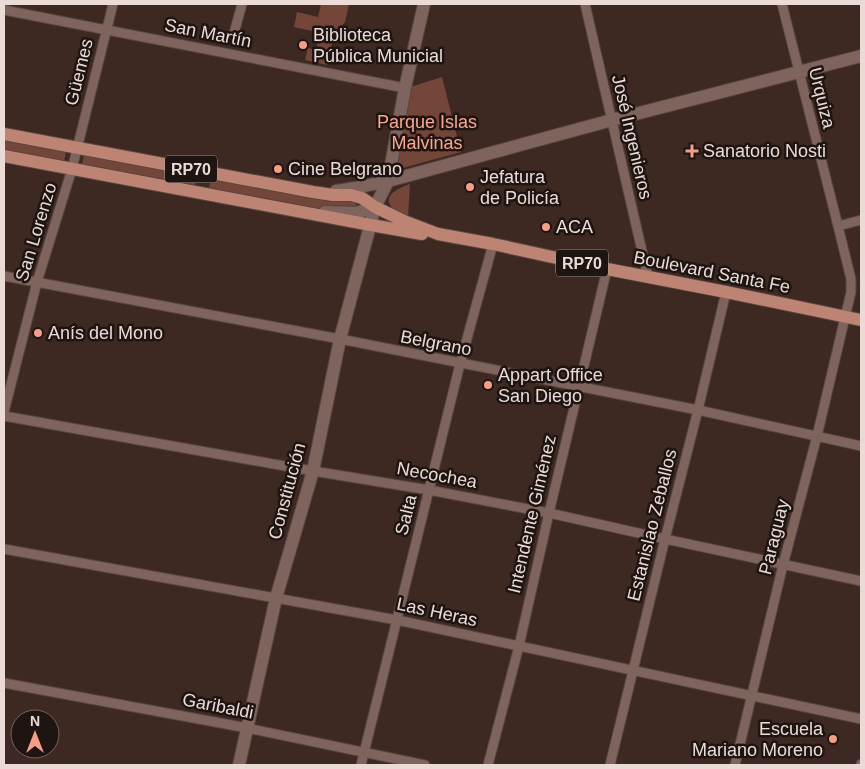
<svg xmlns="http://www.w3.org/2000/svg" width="865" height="769" font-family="Arial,sans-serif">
<rect width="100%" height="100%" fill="#3e2822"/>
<path fill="#744639" d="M321,4H349L345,22L334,35L327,65L305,60L308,48L316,50L318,40L324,42L326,34L294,27L297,12L318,17Z
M442,77L461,152L399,169L394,164L407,88Z
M4,140L66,152L64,162L4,150Z
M84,154L196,175L195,186L82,164Z
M211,178L356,202V207H323L315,209L209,188Z
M410,184L408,217C381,206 383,193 410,184Z"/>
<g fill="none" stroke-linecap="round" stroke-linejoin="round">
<g stroke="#574540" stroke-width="11">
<path id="street" d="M585,4L648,277
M4,10L405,88
M233,37L242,4
M838,226L861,220
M4,276L340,339L698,410L861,446
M4,412L37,282L72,169L113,4
M4,416L313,471L429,490L549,513L665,539L861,581
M4,549L397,620L861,719
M4,683L242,727L425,765
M361,765L460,364L493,244
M488,765L519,646L549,513L607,269
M610,765L665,539L698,410L726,292
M735,765L783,565L817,436L851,292V279L838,226L782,4
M861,765V764"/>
</g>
<g stroke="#574540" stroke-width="14">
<path id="secondary" d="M336,191L355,188L388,181L612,120L861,56
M325,212L356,213L375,207
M239,765L276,598L313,471L340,339L375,207L388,181L405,88L424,4"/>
</g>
<g stroke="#574540" stroke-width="14">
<path id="primary" d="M4,134L313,192L333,195H351L362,198L375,207L404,221L438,234L493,244L607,269L726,292L861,320
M4,156L371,225L422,234"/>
</g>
<use href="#street" stroke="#7e645c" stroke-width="9"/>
<use href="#secondary" stroke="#7e645c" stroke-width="12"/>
<use href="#primary" stroke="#bd8373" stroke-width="12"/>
</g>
<g fill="#f49e86" stroke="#1e1411" stroke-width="2">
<circle cx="303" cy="45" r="5"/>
<path d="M689.5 143.5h5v5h5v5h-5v5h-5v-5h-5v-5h5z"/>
<circle cx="278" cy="169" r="5"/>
<circle cx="470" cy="187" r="5"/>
<circle cx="546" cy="227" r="5"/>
<circle cx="38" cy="333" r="5"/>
<circle cx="488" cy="385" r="5"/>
<circle cx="833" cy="739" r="5"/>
</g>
<g text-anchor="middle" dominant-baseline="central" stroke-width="5" stroke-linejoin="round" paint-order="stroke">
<g fill="#1e1411" stroke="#ad9f9c" stroke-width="1">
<rect x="165" y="155.5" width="52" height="27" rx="4"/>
<rect x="556" y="249.5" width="52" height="27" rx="4"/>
</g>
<g font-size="16" font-weight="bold" fill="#eadbd7">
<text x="191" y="169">RP70</text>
<text x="582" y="263">RP70</text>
</g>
<g font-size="18" fill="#eadbd7" stroke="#1e1411">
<text transform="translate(208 33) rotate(11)">San Martín</text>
<text transform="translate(79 72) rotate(-76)">Güemes</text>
<text transform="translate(822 98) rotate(76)">Urquiza</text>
<text transform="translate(632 137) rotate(77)">José Ingenieros</text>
<text transform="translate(36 232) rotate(-73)">San Lorenzo</text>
<text transform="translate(712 272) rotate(11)">Boulevard Santa Fe</text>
<text transform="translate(436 343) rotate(11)">Belgrano</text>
<text transform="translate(437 475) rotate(10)">Necochea</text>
<text transform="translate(287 491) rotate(-75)">Constitución</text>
<text transform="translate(532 514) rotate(-77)">Intendente Giménez</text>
<text transform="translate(406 515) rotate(-76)">Salta</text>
<text transform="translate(652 525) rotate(-76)">Estanislao Zeballos</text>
<text transform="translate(774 537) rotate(-76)">Paraguay</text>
<text transform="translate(437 612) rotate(12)">Las Heras</text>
<text transform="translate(218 706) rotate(11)">Garibaldi</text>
</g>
<g font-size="18" fill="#eadbd7" stroke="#1e1411" text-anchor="start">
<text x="313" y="35">Biblioteca<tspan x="313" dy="21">Pública Municial</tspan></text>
<text x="703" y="151">Sanatorio Nosti</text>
<text x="288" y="169">Cine Belgrano</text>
<text x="480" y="177">Jefatura<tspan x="480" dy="21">de Policía</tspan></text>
<text x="556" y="227">ACA</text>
<text x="48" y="333">Anís del Mono</text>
<text x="498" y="375">Appart Office<tspan x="498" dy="21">San Diego</tspan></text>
<text x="823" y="729" text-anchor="end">Escuela<tspan x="823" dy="21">Mariano Moreno</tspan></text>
</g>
<g font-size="18" fill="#faa891" stroke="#1e1411">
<text x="427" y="122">Parque Islas<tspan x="427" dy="21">Malvinas</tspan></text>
</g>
</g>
<rect width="865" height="769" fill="none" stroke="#eadbd7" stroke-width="10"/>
<g transform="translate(35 734)"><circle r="24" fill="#1e1411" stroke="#706460"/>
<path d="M0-4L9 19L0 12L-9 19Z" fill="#f49e86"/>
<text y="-8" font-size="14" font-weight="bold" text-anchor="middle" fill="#eadbd7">N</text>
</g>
</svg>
